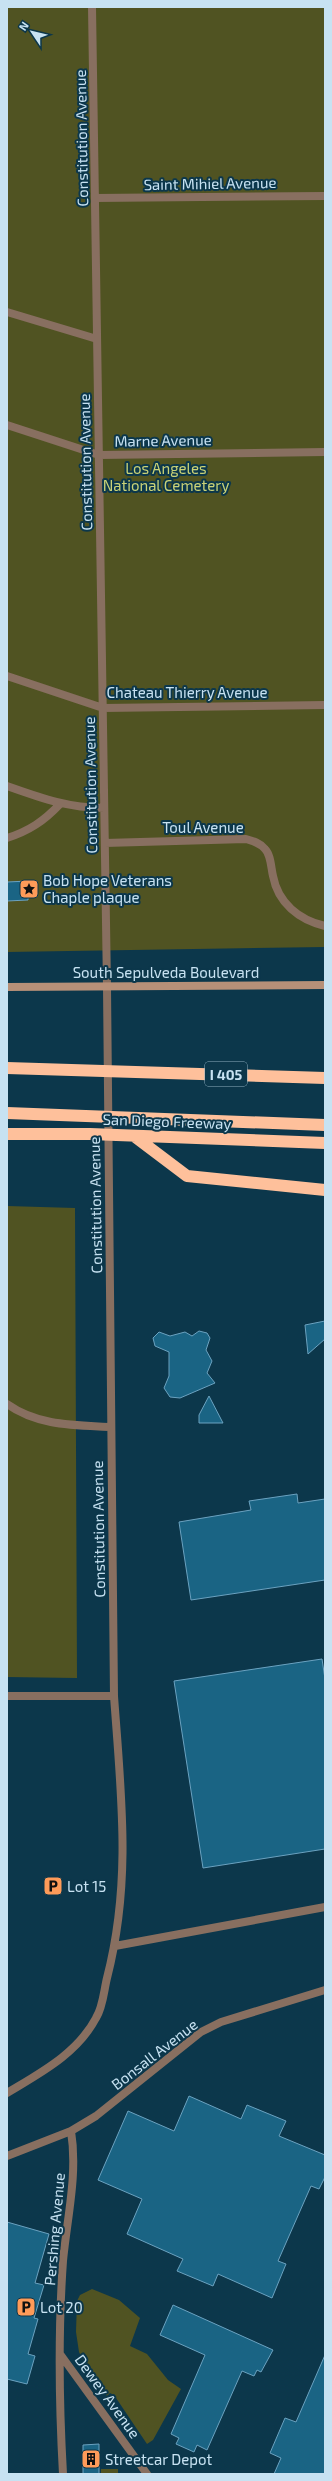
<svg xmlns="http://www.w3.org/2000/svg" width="332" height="2481" font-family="'Exo 2',sans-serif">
<rect width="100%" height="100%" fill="#0c374b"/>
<path fill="#505322" d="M7,7H325V947L7,952Z
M7,1206L75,1208L77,1678L7,1677Z
M92,2289L119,2300L140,2318L130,2346L147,2354L168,2380L181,2389L153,2440L147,2444L114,2395L110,2393L107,2396L84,2362L79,2352L76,2332L77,2301L80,2295Z
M101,2469H118V2474H101Z"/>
<path fill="#1a6484" stroke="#6ba2c0" d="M29,881L28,900L7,901V882Z
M325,1321V1339L308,1354L305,1325Z
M199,1331L207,1333L210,1338L206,1350L212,1361L207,1373L215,1383L180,1398L170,1397L164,1388L169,1376V1352L155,1346L153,1338L159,1332L170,1336L185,1332L192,1336Z
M209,1396L223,1423H199V1415Z
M297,1494L298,1503L325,1499V1580L191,1600L179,1522L251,1510L249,1501Z
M322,1659L325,1679V1849L203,1868L174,1681Z
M189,2096L241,2119L247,2105L286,2121L279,2136L325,2155V2177L319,2189L311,2186L278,2261L286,2264L272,2298L218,2274L213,2286L177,2271L183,2259L127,2234L142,2199L98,2180L128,2111L174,2131Z
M7,2222L49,2234L35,2283L44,2285L34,2318L38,2319L28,2354L35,2356L27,2384L7,2379Z
M173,2305L273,2350L261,2372L257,2370L254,2376L242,2371L207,2450L197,2445L194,2452L176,2444L179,2438L171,2434L205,2355L160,2335Z
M325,2355V2474H274L281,2458L270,2453L285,2418L296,2422Z
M99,2444V2474H83V2445Z"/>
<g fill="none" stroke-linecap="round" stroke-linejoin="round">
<path stroke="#886f60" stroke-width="8" d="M95,198L325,196
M7,312L97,339
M7,425L99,455L325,452
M7,676L103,708L325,705
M7,786C41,798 68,808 104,808
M7,838C29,831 44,821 60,804
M105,843L246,839C253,841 260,843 265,849C271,855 271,868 273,876C278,903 299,920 325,926
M7,1404C38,1426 74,1425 111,1427
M7,1696H114
M115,1946L325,1907
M7,2093C40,2073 77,2054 96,2018C103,2007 104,1990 107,1978C132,1881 121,1794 114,1696L107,987L92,7
M7,2156L71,2131L96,2116L201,2032L221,2022L325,1990
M60,2354L147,2474
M63,2474C59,2403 58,2332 63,2261C67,2218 78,2174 71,2131"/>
<path stroke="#b79078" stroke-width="8" d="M7,987L325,985"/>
<path stroke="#fec09b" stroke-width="12" d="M7,1068L325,1078
M7,1113L325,1125
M7,1134H90L325,1143
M134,1136L187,1176L325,1190"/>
</g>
<defs>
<g id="sight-square" transform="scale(1)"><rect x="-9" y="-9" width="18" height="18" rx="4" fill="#fe9b59" stroke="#0c374b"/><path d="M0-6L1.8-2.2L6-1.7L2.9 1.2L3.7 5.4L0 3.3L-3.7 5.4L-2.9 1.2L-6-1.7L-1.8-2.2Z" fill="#111"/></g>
<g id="parking-square" transform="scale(1)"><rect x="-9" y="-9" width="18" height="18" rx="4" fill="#fe9b59" stroke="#0c374b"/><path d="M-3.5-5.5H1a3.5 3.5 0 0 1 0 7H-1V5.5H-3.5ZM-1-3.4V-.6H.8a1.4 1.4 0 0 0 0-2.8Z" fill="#111"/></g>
<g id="building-square" transform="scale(1)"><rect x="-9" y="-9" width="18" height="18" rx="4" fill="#fe9b59" stroke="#0c374b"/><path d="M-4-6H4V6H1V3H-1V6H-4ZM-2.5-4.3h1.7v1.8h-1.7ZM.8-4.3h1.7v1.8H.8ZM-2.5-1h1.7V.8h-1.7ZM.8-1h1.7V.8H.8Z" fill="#111"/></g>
</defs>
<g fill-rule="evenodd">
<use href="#sight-square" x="29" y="889"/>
<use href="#parking-square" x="53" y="1886"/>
<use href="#parking-square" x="26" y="2307"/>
<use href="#building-square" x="91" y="2459"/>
</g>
<g text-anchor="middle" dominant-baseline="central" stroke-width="4" stroke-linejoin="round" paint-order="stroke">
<rect fill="#0c374b" stroke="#8fafc0" stroke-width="1" x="205" y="1062" width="42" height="24" rx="3"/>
<g font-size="14" font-weight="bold" fill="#c7e2f2">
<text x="226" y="1074">I 405</text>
</g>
<g font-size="15" fill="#c7e2f2" stroke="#0c374b">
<text transform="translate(81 138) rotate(-91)">Constitution Avenue</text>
<text transform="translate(210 183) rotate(-1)">Saint Mihiel Avenue</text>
<text transform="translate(163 440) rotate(-1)">Marne Avenue</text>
<text transform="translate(85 462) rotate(-91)">Constitution Avenue</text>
<text x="187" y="692">Chateau Thierry Avenue</text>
<text transform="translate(90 785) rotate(-91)">Constitution Avenue</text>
<text x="203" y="827">Toul Avenue</text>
<text x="166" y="972">South Sepulveda Boulevard</text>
<text transform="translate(167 1121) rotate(2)">San Diego Freeway</text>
<text transform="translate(95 1205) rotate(-91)">Constitution Avenue</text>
<text transform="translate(98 1529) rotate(-91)">Constitution Avenue</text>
<text transform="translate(154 2054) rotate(-38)">Bonsall Avenue</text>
<text transform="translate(54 2229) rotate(-85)">Pershing Avenue</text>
<text transform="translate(108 2396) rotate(54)">Dewey Avenue</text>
</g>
<g font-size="15" fill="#cbd377" stroke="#0c374b">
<text x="166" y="468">Los Angeles<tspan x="166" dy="17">National Cemetery</tspan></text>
</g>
<g font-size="15" fill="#c7e2f2" stroke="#0c374b" text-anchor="start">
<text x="43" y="880">Bob Hope Veterans<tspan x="43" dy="17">Chaple plaque</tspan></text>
<text x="67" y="1886">Lot 15</text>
<text x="40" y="2307">Lot 20</text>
<text x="105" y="2459">Streetcar Depot</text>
</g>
</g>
<rect width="332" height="2481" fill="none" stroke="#c7e2f2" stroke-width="16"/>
<g transform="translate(32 32) rotate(305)" stroke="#0c374b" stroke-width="3" paint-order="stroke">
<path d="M0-3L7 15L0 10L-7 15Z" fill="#c7e2f2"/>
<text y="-6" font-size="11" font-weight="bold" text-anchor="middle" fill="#c7e2f2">N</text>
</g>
</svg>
